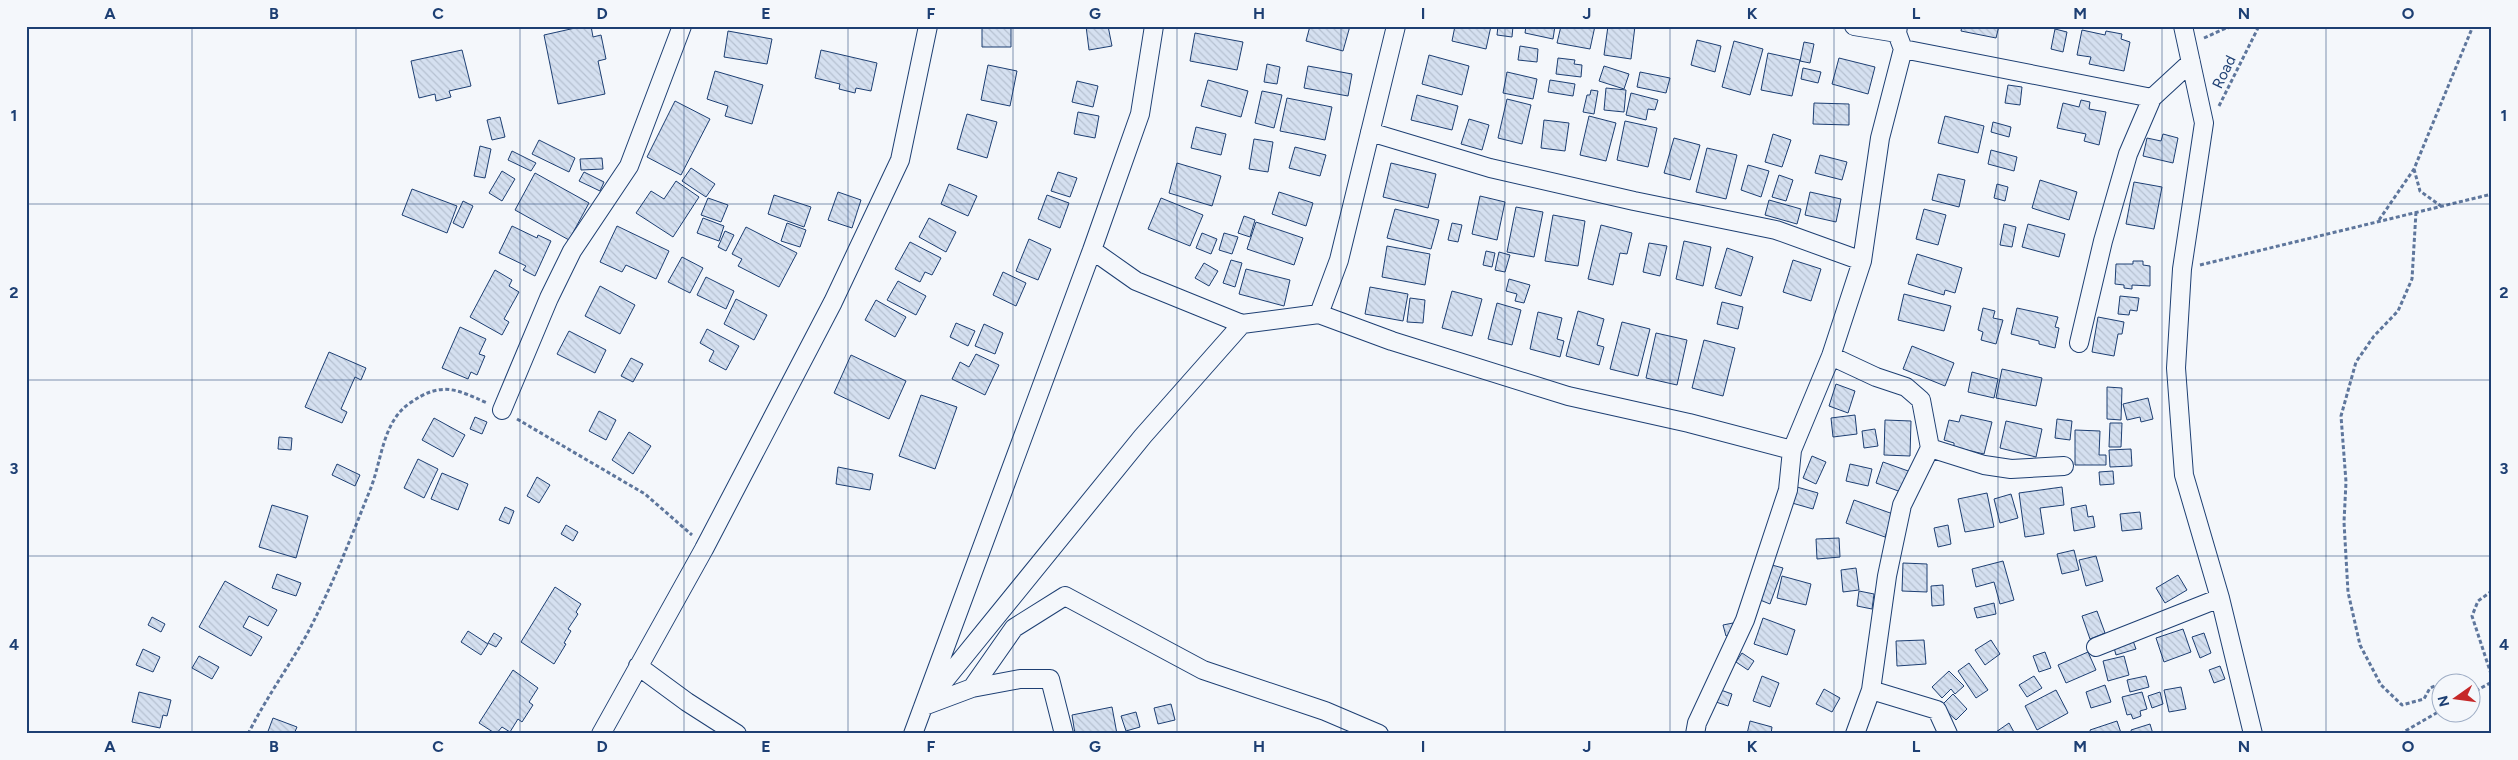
<svg xmlns="http://www.w3.org/2000/svg" width="2518" height="760" font-family="Figtree,sans-serif">
<defs>
<pattern id="building-back-hatch" width="6" height="6" patternUnits="userSpaceOnUse" patternTransform="scale(1.25)"><rect width="6" height="6" fill="#d5e0f0"/><path d="M-1 5l2 2M0 0l6 6M5-1l2 2" fill="none" stroke="#b6c1d1"/></pattern>
</defs>
<rect width="100%" height="100%" fill="#f4f7fb"/>
<path fill="url(#building-back-hatch)" stroke="#1d3f73" d="M584,26H591L593,37L601,35L606,59L598,61L605,94L558,104L544,35Z
M982,26H1011V47H982Z
M1086,26H1108L1112,46L1089,50Z
M1310,26H1350L1343,51L1306,41Z
M1455,26H1491L1486,49L1452,41Z
M1498,26H1513L1512,37L1497,35Z
M1526,26H1555L1553,39L1525,33Z
M1561,26H1595L1590,49L1557,43Z
M1608,26H1635L1631,59L1604,55Z
M1962,26H1999L1996,38L1961,31Z
M2055,29L2067,32L2063,52L2051,49Z
M2082,30L2105,35L2106,31L2122,34L2121,39L2130,42L2124,71L2089,64L2091,57L2077,55Z
M728,31L772,39L767,64L724,57Z
M1195,33L1243,42L1237,70L1190,61Z
M1697,40L1721,46L1715,72L1691,65Z
M1734,41L1763,49L1750,95L1722,87Z
M1804,42L1814,44L1810,63L1800,61Z
M1520,46L1538,49L1537,62L1518,60Z
M462,50L471,86L449,91L451,97L436,101L435,94L419,98L411,61Z
M821,50L877,63L871,91L856,88L855,93L839,89L840,84L815,78Z
M1768,53L1800,60L1792,96L1761,90Z
M1429,55L1469,66L1462,95L1422,84Z
M1558,58L1575,60L1574,64L1582,65L1581,77L1556,74Z
M1839,58L1875,67L1868,94L1832,84Z
M1267,64L1280,67L1277,84L1264,82Z
M988,65L1017,71L1010,106L981,100Z
M1308,66L1352,74L1348,96L1304,88Z
M1604,66L1629,74L1624,89L1599,81Z
M1803,68L1821,72L1818,83L1801,79Z
M715,71L763,85L752,124L725,116L728,106L707,99Z
M1507,72L1537,79L1533,99L1503,93Z
M1640,72L1670,78L1666,93L1637,87Z
M1208,80L1248,91L1241,117L1201,106Z
M1550,80L1575,84L1573,96L1548,92Z
M1077,81L1098,86L1093,107L1072,102Z
M2008,85L2022,87L2020,105L2005,103Z
M1606,88L1626,90L1624,112L1604,110Z
M1591,90L1598,91L1594,114L1583,112L1587,95H1590Z
M1262,91L1282,95L1274,128L1255,123Z
M1631,93L1658,100L1655,110L1648,109L1646,120L1626,115Z
M1417,95L1458,106L1452,130L1411,120Z
M1287,98L1332,107L1325,140L1280,131Z
M1507,99L1531,105L1522,144L1498,138Z
M2081,100L2090,102L2089,109L2106,112L2099,145L2084,141L2086,134L2057,128L2063,103L2079,107Z
M675,101L710,119L681,175L647,157Z
M1814,103L1849,104V125L1813,124Z
M1078,112L1099,116L1095,138L1074,134Z
M967,114L997,122L987,158L957,149Z
M1589,116L1616,123L1606,161L1580,155Z
M1945,116L1984,126L1978,153L1938,143Z
M500,117L505,137L492,140L487,120Z
M1469,119L1489,125L1482,150L1461,144Z
M1544,120L1569,123L1565,151L1541,148Z
M1625,121L1657,128L1648,167L1617,160Z
M1993,122L2011,127L2009,137L1991,132Z
M1196,127L1226,134L1221,155L1191,148Z
M1773,134L1791,140L1782,167L1765,162Z
M2163,134L2178,138L2173,163L2143,156L2147,138L2161,141Z
M1674,138L1700,145L1690,180L1664,173Z
M1254,139L1273,142L1268,172L1249,169Z
M539,140L575,158L569,172L532,154Z
M480,146L491,149L485,178L474,176Z
M1295,147L1326,155L1320,176L1289,168Z
M1707,148L1737,155L1726,199L1696,192Z
M1991,150L2017,157L2014,171L1988,164Z
M512,151L536,163L531,171L508,160Z
M1820,155L1847,162L1842,180L1815,173Z
M602,158L603,169L581,170L580,159Z
M1177,163L1221,176L1212,206L1169,193Z
M1391,163L1436,174L1428,208L1383,197Z
M1748,165L1769,171L1761,197L1741,190Z
M691,168L715,184L706,197L682,181Z
M502,171L515,179L502,201L489,193Z
M584,172L604,182L600,191L579,181Z
M1058,172L1077,178L1070,197L1051,191Z
M535,173L589,203L569,240L515,210Z
M1938,174L1965,180L1959,207L1932,200Z
M1779,175L1793,180L1786,201L1772,197Z
M2040,180L2077,192L2069,220L2032,208Z
M676,181L699,197L673,237L636,213L651,191L664,199Z
M2134,182L2162,187L2154,229L2126,224Z
M949,184L977,196L968,216L941,204Z
M1997,184L2008,187L2005,201L1994,198Z
M412,189L457,206L447,233L402,215Z
M838,192L861,200L852,228L828,220Z
M1279,192L1313,203L1306,226L1272,214Z
M1810,192L1841,199L1836,222L1805,215Z
M774,195L811,207L804,227L768,214Z
M1047,195L1069,203L1060,228L1038,219Z
M1480,196L1505,202L1497,240L1472,234Z
M708,198L728,205L721,222L701,215Z
M1161,198L1203,215L1190,246L1148,229Z
M1769,200L1801,209L1797,224L1765,215Z
M463,201L473,206L463,228L453,223Z
M1516,207L1543,212L1534,257L1507,252Z
M1395,209L1439,220L1431,249L1387,238Z
M1924,209L1946,215L1938,245L1916,239Z
M1553,215L1585,221L1578,266L1545,261Z
M1244,216L1255,220L1250,237L1238,233Z
M703,218L724,226L719,241L697,233Z
M929,218L956,232L946,252L919,237Z
M1256,222L1303,238L1294,265L1247,249Z
M787,223L806,230L800,247L781,241Z
M1452,223L1462,225L1458,242L1448,240Z
M2004,224L2016,227L2012,247L2000,245Z
M2028,224L2065,234L2059,257L2022,247Z
M1601,225L1632,233L1627,254L1620,253L1613,285L1588,279Z
M512,226L537,238L538,235L551,241L535,276L523,270L526,266L499,253Z
M617,226L669,251L656,279L626,265L622,272L600,262Z
M746,227L797,253L779,287L738,266L742,259L732,254Z
M725,231L734,235L726,251L718,247Z
M1202,233L1217,239L1211,254L1196,248Z
M1224,233L1238,237L1232,254L1219,250Z
M1029,239L1051,249L1038,280L1016,271Z
M1684,241L1711,247L1703,286L1676,279Z
M910,242L941,258L932,275L925,272L920,282L895,269Z
M1649,243L1667,246L1660,276L1643,272Z
M1387,246L1430,254L1425,285L1382,277Z
M1727,248L1753,257L1741,296L1715,288Z
M1486,251L1495,253L1492,267L1483,265Z
M1499,252L1510,255L1505,272L1495,270Z
M1917,254L1962,268L1955,293L1945,290L1944,295L1908,284Z
M682,257L703,268L690,293L668,282Z
M1231,260L1242,263L1235,287L1223,283Z
M1793,260L1821,269L1811,301L1783,292Z
M2133,261H2143V265L2150,266V286L2132,285V289L2124,288V285L2115,284L2116,264H2133Z
M1204,263L1218,271L1209,286L1195,278Z
M1246,269L1290,280L1284,306L1239,294Z
M495,270L512,280L509,286L519,292L504,319L509,322L502,335L470,317Z
M1003,272L1026,283L1016,306L993,295Z
M706,277L734,291L726,309L697,295Z
M1509,279L1530,285L1524,303L1515,301L1517,294L1506,291Z
M898,281L926,296L916,315L887,300Z
M600,286L635,305L620,334L585,316Z
M1370,287L1408,294L1403,321L1365,314Z
M1452,291L1482,299L1472,336L1442,328Z
M1904,294L1951,306L1944,331L1898,320Z
M2120,296L2139,298L2137,311L2130,310L2129,315L2118,314Z
M1410,298L1425,300L1423,323L1407,322Z
M736,299L767,315L754,340L724,324Z
M876,300L906,317L895,337L865,320Z
M1722,302L1743,307L1738,329L1717,324Z
M1497,303L1521,310L1512,345L1488,339Z
M1983,308L1995,311L1993,318L2003,320L1996,344L1981,340L1983,332L1978,330Z
M2017,308L2058,317L2055,327L2059,328L2055,348L2039,344V341L2011,334Z
M1578,311L1604,319L1597,345L1604,347L1599,365L1566,356Z
M1538,312L1562,318L1557,339L1564,341L1560,357L1530,349Z
M2098,317L2124,322L2122,334H2118L2114,356L2092,352Z
M1622,322L1650,329L1638,376L1610,369Z
M956,323L975,331L968,346L950,337Z
M984,324L1003,333L995,354L975,346Z
M460,327L486,339L479,354L485,356L477,375L471,372L468,379L442,368Z
M707,329L739,346L726,370L709,361L714,351L700,343Z
M569,331L606,350L595,373L557,354Z
M1656,333L1687,340L1677,385L1646,378Z
M1704,340L1735,348L1723,396L1692,388Z
M1912,346L1954,363L1945,386L1903,369Z
M329,352L366,368L361,380L355,377L341,409L347,412L342,423L305,407Z
M976,354L999,365L985,395L952,379L960,362L969,367Z
M851,355L906,381L889,419L834,393Z
M631,358L643,364L633,382L621,376Z
M2002,369L2042,378L2036,406L1996,398Z
M1972,372L1998,379L1994,398L1968,392Z
M1836,384L1855,391L1848,413L1829,406Z
M2107,387L2122,388L2121,420L2107,419Z
M921,395L957,407L935,469L899,456Z
M2148,398L2153,419L2141,422L2140,417L2127,420L2123,404Z
M599,411L616,420L606,440L589,431Z
M1855,415L1857,434L1833,437L1831,418Z
M1961,415L1992,422L1984,454L1954,447V443L1944,440L1949,420L1959,422Z
M475,417L487,422L482,434L470,429Z
M434,418L465,435L453,457L422,440Z
M2057,419L2072,421L2070,440L2055,438Z
M1885,420L1911,421L1910,456L1884,455Z
M2006,421L2042,429L2036,457L2000,448Z
M2110,423H2122L2121,447H2109Z
M1875,429L1878,446L1864,448L1862,431Z
M2075,430L2100,431L2099,455H2106V465H2075Z
M629,432L651,446L633,474L612,460Z
M279,437L292,438L291,450L278,449Z
M2131,449L2132,466L2110,467L2109,450Z
M1812,456L1826,462L1816,484L1803,478Z
M418,459L438,469L424,498L404,488Z
M1883,462L1911,472L1904,493L1876,483Z
M337,464L360,475L355,486L332,475Z
M1850,464L1872,469L1868,486L1846,481Z
M838,467L873,474L870,490L836,484Z
M2113,471L2114,484L2100,485L2099,472Z
M442,473L468,484L458,510L431,499Z
M537,477L550,485L539,503L527,496Z
M1797,487L1818,493L1813,509L1792,503Z
M2062,487L2064,505L2040,508L2044,534L2025,537L2019,493Z
M1987,493L1994,527L1965,532L1958,499Z
M2011,494L2018,518L2000,523L1994,499Z
M1854,500L1893,514L1885,537L1846,523Z
M272,505L308,516L296,558L259,547Z
M2086,505L2088,517L2093,516L2095,527L2074,531L2071,508Z
M505,507L514,511L509,524L499,520Z
M2140,512L2142,529L2122,531L2120,514Z
M566,525L578,532L573,541L561,534Z
M1948,525L1951,544L1938,547L1934,528Z
M1839,538L1840,557L1817,559L1816,539Z
M2074,550L2079,570L2062,574L2057,554Z
M2096,556L2103,581L2086,586L2079,560Z
M2003,561L2014,600L2000,604L1994,582L1976,587L1972,569Z
M1903,563L1927,564V592L1902,591Z
M1772,565L1783,568L1770,604L1760,600Z
M1856,568L1859,590L1843,592L1841,570Z
M277,574L301,583L296,596L272,588Z
M2178,575L2187,590L2165,603L2156,588Z
M1782,576L1811,584L1806,605L1777,598Z
M225,581L277,610L268,626L249,616L243,627L262,637L251,656L199,627Z
M1943,585L1944,605L1932,606L1931,586Z
M555,587L581,604L576,612L578,614L568,629L571,631L564,643L566,644L554,664L521,642Z
M1859,591L1874,594L1872,609L1857,606Z
M1994,603L1996,614L1977,618L1974,608Z
M2097,611L2105,633L2090,639L2082,616Z
M152,617L165,624L161,632L148,625Z
M1763,618L1795,630L1787,655L1754,644Z
M1733,623L1735,634L1726,636L1723,625Z
M2183,629L2191,652L2164,662L2156,638Z
M468,631L488,644L481,655L461,642Z
M494,633L502,638L496,647L488,643Z
M2204,633L2211,653L2200,658L2192,637Z
M2132,638L2136,649L2116,655L2113,644Z
M1924,640L1926,664L1897,666L1896,641Z
M1991,640L2000,654L1985,665L1975,650Z
M143,649L160,657L153,672L136,665Z
M2045,652L2051,668L2039,672L2033,656Z
M2088,652L2096,670L2066,683L2058,665Z
M1742,653L1754,661L1748,670L1736,662Z
M199,656L219,667L212,679L192,668Z
M2124,656L2129,675L2108,681L2103,661Z
M1969,663L1988,690L1976,698L1958,671Z
M2220,666L2225,679L2214,683L2209,670Z
M513,670L538,688L529,702L533,705L522,722L518,719L510,732L502,727L496,734L479,723Z
M1949,671L1964,686L1955,694L1951,689L1942,698L1932,687Z
M1762,676L1779,683L1770,707L1753,701Z
M2034,676L2042,688L2027,697L2019,685Z
M2146,676L2149,687L2130,692L2127,680Z
M2105,685L2111,702L2091,708L2086,692Z
M2181,687L2186,709L2169,712L2164,690Z
M1718,689L1732,694L1728,706L1713,701Z
M1824,689L1840,698L1832,712L1816,704Z
M2056,690L2068,713L2037,730L2025,706Z
M139,692L171,700L167,716L163,715L160,728L132,722Z
M2142,692L2147,709L2140,711L2141,716L2133,719L2131,714L2127,715L2122,697Z
M2160,692L2163,704L2152,708L2148,696Z
M1953,694L1967,709L1956,720L1941,706Z
M1171,704L1175,720L1158,724L1154,708Z
M1112,707L1117,734H1075L1072,715Z
M1136,712L1140,727L1126,731L1121,716Z
M273,718L297,727L294,734H267Z
M1750,721L1772,727L1771,734H1747Z
M2117,721L2121,733L2091,734L2090,730Z
M2009,723L2015,734H1997L1996,732Z
M2150,724L2153,734H2132L2131,730Z"/>
<g fill="none" stroke-linecap="round" stroke-linejoin="round">
<g stroke="#1d3f73" stroke-width="20">
<path id="street" d="M1854,26L1897,33
M2183,26L2204,123L2182,269L2176,368L2184,475L2220,598L2253,734
M1903,49L2152,98
M1370,132L1490,168L1634,201L1776,230L1862,261
M1092,250L1136,281L1242,324
M1319,314L1339,260L1396,26
M2079,343L2103,241L2128,154L2152,98L2191,62
M1831,356L1876,377L1906,387L1921,400L1930,448L1902,505L1887,576L1871,690L1855,734
M502,410L549,298L572,251L629,166L682,26
M1930,448L1984,465L2011,469L2064,466
M2096,647L2220,598
M638,666L687,702L737,734
M972,688L1020,679H1050L1064,734
M1871,690L1937,710L1948,734
M924,706L972,688L1014,628L1065,596L1203,670L1325,711L1379,734
M923,707L1143,436L1242,324L1319,314L1392,341L1568,396L1689,423L1792,450
M601,734L704,549L833,302L900,160L928,26
M913,734L1092,250L1140,114L1154,26
M1695,734L1697,723L1745,620L1788,490L1792,450L1831,356L1862,261L1880,138L1903,49L1897,33L1898,26"/>
</g>
<path stroke="#5e769c" stroke-width="3" stroke-dasharray="4 2.5" stroke-linecap="butt" d="M2204,38L2226,28L2239,26
M2219,106L2259,26
M2414,169L2420,191L2441,206
M2416,212L2412,279L2398,311L2374,336L2356,362L2341,416L2346,482L2344,522L2348,592L2360,645L2381,685L2402,705L2424,699L2430,688L2440,684
M2379,220L2414,169L2473,26
M2200,265L2492,194
M517,419L645,494L692,535
M2492,591L2478,601L2472,616L2492,677
M2445,682L2452,680V682
M2470,694L2492,682
M248,734C265,700 287,669 306,636C331,589 350,540 370,490C382,461 382,422 410,403C441,381 456,389 487,403
M2400,734L2440,711"/>
<use href="#street" stroke="#f4f7fb" stroke-width="18"/>
</g>
<path fill="none" stroke="#1d3f73" stroke-width="1" stroke-opacity="0.55" d="M192,26V734M356,26V734M520,26V734M684,26V734M848,26V734M1013,26V734M1177,26V734M1341,26V734M1505,26V734M1670,26V734M1834,26V734M1998,26V734M2162,26V734M2326,26V734M26,204H2492M26,380H2492M26,556H2492"/>
<g text-anchor="middle" dominant-baseline="central" stroke-width="4" stroke-linejoin="round" paint-order="stroke">
<g font-size="15" fill="#1d3f73" stroke="#f4f7fb">
<text transform="translate(2224 72) rotate(-64)">Road</text>
</g>
</g>
<rect width="2518" height="760" fill="none" stroke="#f4f7fb" stroke-width="55"/>
<g transform="translate(2456 698) rotate(256)"><circle r="24" fill="#f4f7fb" stroke="#9eadc5"/>
<path d="M0-4L9 19L0 12L-9 19Z" fill="#c62828"/>
<text y="-8" font-size="14" font-weight="bold" text-anchor="middle" fill="#1d3f73">N</text>
</g>
<rect x="28" y="28" width="2462" height="704" fill="none" stroke="#1d3f73" stroke-width="2"/>
<g font-size="16" text-anchor="middle" font-weight="bold" fill="#1d3f73">
<text x="110" y="19">A</text>
<text x="274" y="19">B</text>
<text x="438" y="19">C</text>
<text x="602" y="19">D</text>
<text x="766" y="19">E</text>
<text x="931" y="19">F</text>
<text x="1095" y="19">G</text>
<text x="1259" y="19">H</text>
<text x="1423" y="19">I</text>
<text x="1587" y="19">J</text>
<text x="1752" y="19">K</text>
<text x="1916" y="19">L</text>
<text x="2080" y="19">M</text>
<text x="2244" y="19">N</text>
<text x="2408" y="19">O</text>
<text x="14" y="121">1</text>
<text x="2504" y="121">1</text>
<text x="14" y="298">2</text>
<text x="2504" y="298">2</text>
<text x="14" y="474">3</text>
<text x="2504" y="474">3</text>
<text x="14" y="650">4</text>
<text x="2504" y="650">4</text>
<text x="110" y="752">A</text>
<text x="274" y="752">B</text>
<text x="438" y="752">C</text>
<text x="602" y="752">D</text>
<text x="766" y="752">E</text>
<text x="931" y="752">F</text>
<text x="1095" y="752">G</text>
<text x="1259" y="752">H</text>
<text x="1423" y="752">I</text>
<text x="1587" y="752">J</text>
<text x="1752" y="752">K</text>
<text x="1916" y="752">L</text>
<text x="2080" y="752">M</text>
<text x="2244" y="752">N</text>
<text x="2408" y="752">O</text>
</g>
</svg>
